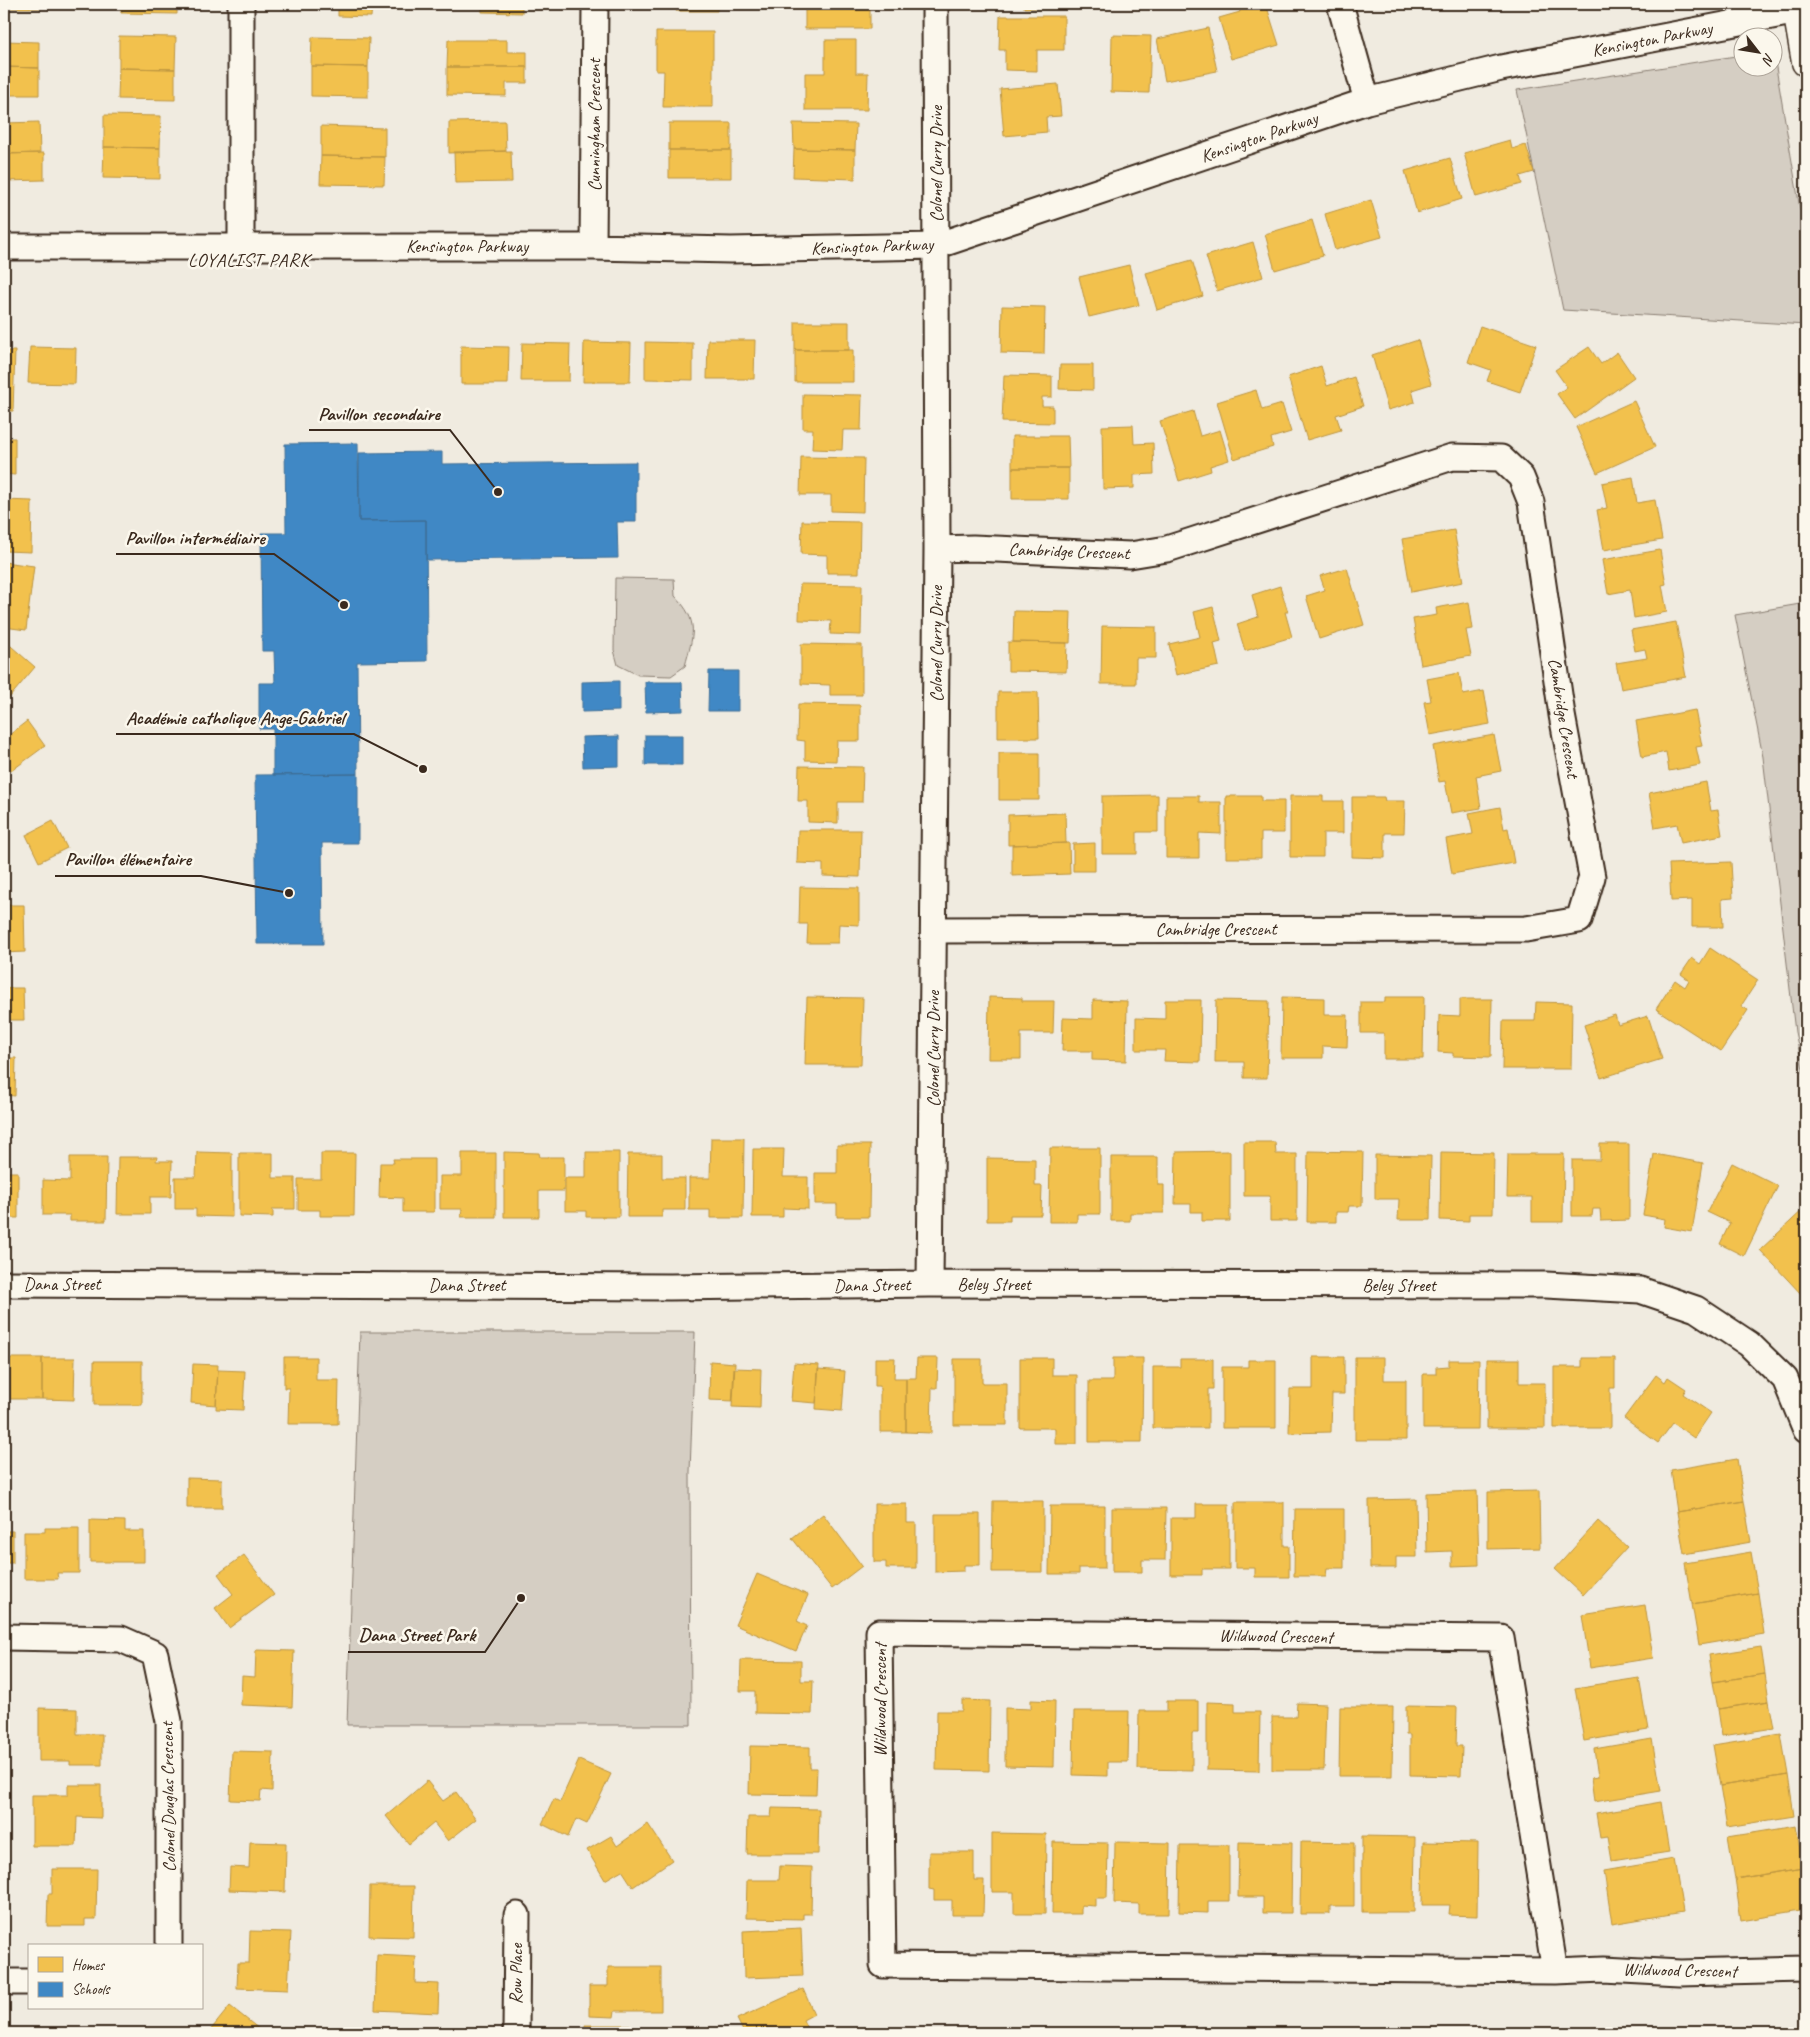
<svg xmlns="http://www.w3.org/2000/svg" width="1810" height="2037" font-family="Caveat,sans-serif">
<rect width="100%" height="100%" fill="#f0ebe0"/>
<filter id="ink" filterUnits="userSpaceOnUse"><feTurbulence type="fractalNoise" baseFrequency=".02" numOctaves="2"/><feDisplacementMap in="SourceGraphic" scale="10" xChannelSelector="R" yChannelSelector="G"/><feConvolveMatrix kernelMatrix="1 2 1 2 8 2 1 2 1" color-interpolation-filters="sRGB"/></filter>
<g filter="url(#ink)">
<path fill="#d5cec3" stroke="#887c70" d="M1773,50L1806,244V325L1563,310L1517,90L1742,55V68H1772Z
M615,578L674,579L675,596C700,622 693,635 685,666L671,676L638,675L618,665L614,650Z
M1806,603V1083L1795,1032L1763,757L1735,615Z
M360,1332H695L690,1472L691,1725H347Z"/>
<path fill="#f2c14e" stroke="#bb9440" d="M4,4H41V8H4Z
M121,4H177V14L121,13Z
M338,4H372L371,17L338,16Z
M482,4H522V13L482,12Z
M676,4H717V11H676Z
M805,4H870V29H805Z
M1024,4H1056V8H1024Z
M1238,4H1266L1279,45L1231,59L1219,18L1240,12Z
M1000,16H1064V50H1037V71L1005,70V50H999Z
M1208,28L1217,71L1165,81L1157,39Z
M656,32H713V107H663L664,71H656Z
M1112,35L1151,36L1149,93L1111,92Z
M119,36L176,37L175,69L119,68Z
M312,37L369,38L368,67L311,66Z
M448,40H507V52H527V67H447Z
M825,40H856V73H868L867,110H805V73H825Z
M4,41L39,42V68L4,67Z
M311,66L368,67V97L311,96Z
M4,67L39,68V95H4Z
M447,67H527V83H506V96L447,95Z
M119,68L175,69V100L118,99Z
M1058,84L1061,116L1046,117L1047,132L1004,136L1000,89Z
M104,115L161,116L160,148L104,147Z
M505,121L506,151L449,153V122Z
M39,122L40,153L4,154V123Z
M669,123H731V150H669Z
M793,123L856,124L855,150L794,149Z
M321,126L385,128V157L321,156Z
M1510,140L1512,149L1526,145L1534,172L1520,176L1522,184L1476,197L1464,153Z
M104,147L160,148V179L103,178Z
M794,149L855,150V179L793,177Z
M669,150H731V178H669Z
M511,151L512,182L455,183L454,152Z
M44,153V180L4,181V154Z
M321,156L385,157L384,185L320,184Z
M1450,158L1462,199L1417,213L1405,171Z
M1371,200L1382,237L1335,250L1325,214Z
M1312,220L1323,256L1275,270L1265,234Z
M1253,242L1263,277L1217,291L1206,256Z
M1192,260L1203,296L1157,310L1146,273Z
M1129,265L1139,305L1089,317L1079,277Z
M1002,306L1045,307L1044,354L1001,353Z
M795,322H849V350H795Z
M1480,326L1536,345L1520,392L1487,381L1491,370L1468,362Z
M708,340H755L754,379H707Z
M1418,340L1431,384L1412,390L1415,402L1388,410L1372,355Z
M584,342L631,343L630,382H583Z
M645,342L693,343V380L645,379Z
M522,343L570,344L569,381H521Z
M461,346L509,347L508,384H461Z
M30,347L76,348L75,384L28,383Z
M1589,347L1601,364L1617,352L1634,377L1575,419L1557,394L1567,387L1555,370Z
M795,350H853V382H795Z
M4,351H15L13,411H4Z
M1060,365H1093V390L1059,389Z
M1321,366L1327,386L1354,377L1363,406L1336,415L1341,430L1307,440L1288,377Z
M1004,375L1052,376V397H1042V406H1053V423L1002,422Z
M1256,390L1262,410L1282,404L1291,432L1271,438L1273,447L1234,459L1217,402Z
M803,394L862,395L861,430H843L842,450L812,449L813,429H803Z
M1634,401L1655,447L1597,473L1576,427Z
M1193,411L1200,436L1220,430L1229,460L1210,466L1211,471L1179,481L1160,421Z
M1133,425L1134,444L1153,443L1154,474L1134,475V488L1103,489L1102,426Z
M1012,436H1068L1069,468H1012Z
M4,438H15V475L4,474Z
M801,457L864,458L863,512L831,511V495H800Z
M1012,468H1069V499H1012Z
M1633,477L1637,503L1655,500L1662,540L1604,550L1597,510L1607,508L1602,483Z
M4,500L32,501L31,552L5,551Z
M802,521L860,522L859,573H827V555L801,554Z
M1454,530L1463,582L1411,592L1402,539Z
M1660,550L1666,584L1662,585L1667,612L1634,618L1630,590L1608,594L1602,560Z
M4,562L34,566L26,630L4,627Z
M1347,568L1364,625L1319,639L1306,596L1325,590L1320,576Z
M800,584L862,585L861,635L830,634L831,621L799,620Z
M1280,586L1288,612H1285L1292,637L1245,651L1237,624L1258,617L1252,595Z
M1469,602L1473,629L1466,630L1471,656L1421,665L1413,619L1437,615L1436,608Z
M1213,607L1221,641L1214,643L1219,666L1176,675L1169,644L1200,637L1194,612Z
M1014,611L1071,612L1070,643L1013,642Z
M1676,622L1686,677L1621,689L1616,663L1647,658L1645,649L1635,651L1631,630Z
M1102,626L1156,627V658H1136V684H1101Z
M4,640L35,667L4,704Z
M1008,642L1067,643L1066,672L1008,671Z
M801,644L862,645V695H830V685L801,684Z
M1459,673L1463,695L1484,691L1490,724L1430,735L1424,702L1431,701L1427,679Z
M998,692H1038L1039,738H998Z
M798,704L860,705V741H837L836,761L805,760V741L797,740Z
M1695,710L1702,746L1696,747L1700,765L1669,771L1666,752L1642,757L1636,721Z
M27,721L45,746L11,771L4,760V739Z
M1494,735L1501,771L1476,776L1481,808L1451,813L1445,781L1439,782L1433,746Z
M999,753H1039V800H999Z
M799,766L863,767L862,802H838V823L808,822V801H798Z
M1706,782L1711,811L1718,810L1722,835L1681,843L1677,824L1655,828L1649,793Z
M1158,795V832H1137V854H1102V796Z
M1166,796H1199V802H1221V834L1199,833V858H1166Z
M1226,796H1261V801H1284V833H1261V858H1226Z
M1290,796H1323V801H1343V833H1323V857H1290Z
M1352,797H1384L1385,801H1405L1404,833H1385V858L1352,857Z
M1500,807L1504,829L1508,828L1514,863L1452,874L1446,839L1473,834L1469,813Z
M1065,813L1066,843L1008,845V815Z
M53,821L67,848L39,862L26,835Z
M798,830H861L860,877L823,876V864L797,863Z
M1069,843L1070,874L1012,876V845Z
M1095,843V871H1073V844Z
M1731,862L1733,898L1722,899L1723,927H1692V900L1671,901L1669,864Z
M800,887L859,888V925L839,924L838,943H807L808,924H799Z
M4,905H24L25,952L4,953Z
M1710,948L1758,980L1741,1006L1748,1010L1721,1051L1656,1009L1675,980L1685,987L1689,980L1681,974L1692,958L1700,964Z
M4,988H23L24,1020H4Z
M807,997L863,998L861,1065H805Z
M989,997L1022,998V1001H1054L1053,1033H1021V1059H988Z
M1282,997L1324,998V1015H1348L1347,1047L1323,1046V1058H1281Z
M1385,997H1424L1423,1059H1384V1033H1361V1002H1385Z
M1460,999H1492L1491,1057L1453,1056V1053L1438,1052L1439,1015L1460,1016Z
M1093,1000L1127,1001L1126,1061L1092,1060V1051H1062L1063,1018L1093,1019Z
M1165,1000H1201L1200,1062L1164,1061L1165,1050H1136V1018L1165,1019Z
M1216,1000L1269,1001L1267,1078H1244V1062H1215Z
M1536,1002L1572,1003L1571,1069H1502L1503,1021H1535Z
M1615,1015L1618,1025L1648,1016L1662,1059L1601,1078L1584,1025Z
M4,1058H16L15,1096L4,1095Z
M711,1138H744L743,1218H710V1210H689V1178H710Z
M1244,1142H1275L1276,1154H1297V1221H1270V1196H1244Z
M1600,1144H1629V1220L1601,1221L1600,1209H1593L1592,1216H1572V1160H1600Z
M837,1145H870L869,1217H837V1204H815V1173H837Z
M1050,1148H1100V1214H1077V1222H1049Z
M753,1149H784L783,1177H808V1209L783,1208V1217H752Z
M1230,1151V1221H1202V1212H1191V1204H1175L1176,1152Z
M1308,1151L1363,1152L1362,1206H1349L1348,1212H1336V1222H1307Z
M197,1152L232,1153V1217L196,1216V1209H175V1177H196Z
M504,1152L539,1153L540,1157H564V1191H539V1217H504Z
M586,1152H619V1217H586V1211H565V1178H586Z
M1441,1152L1494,1153L1493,1214H1469V1221L1440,1220Z
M239,1153H273V1178H295V1209H273V1217L239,1216Z
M321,1153H355L354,1216H320V1210H298V1179H321Z
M462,1153H496V1217H461L462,1209H440V1176H462Z
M628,1154H662V1178H685V1210H662V1217H627Z
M1508,1154H1564L1563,1222H1532V1197H1507Z
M1654,1154L1703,1163L1692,1232L1664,1227L1665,1219L1643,1215Z
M1375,1155L1431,1156L1430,1220H1398L1399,1199H1375Z
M70,1157H107L106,1221H70V1215H43V1180L70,1181Z
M118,1157H157L156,1161H172L171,1197H150V1214H117Z
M1111,1157H1158V1185H1164V1213H1130V1221H1111Z
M987,1158L1035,1159V1186H1042L1041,1215H1010V1221H987Z
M393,1159H434V1212H403V1198L379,1197L380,1163H394Z
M1732,1163L1778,1186L1744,1256L1720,1244L1730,1223L1707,1212Z
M4,1172H18V1218H4Z
M1806,1207V1292L1802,1295L1760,1250Z
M284,1357H316V1380H339L338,1424H288L289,1388H284Z
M1313,1357H1344V1394H1332L1331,1432L1289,1433L1290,1389H1313Z
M1355,1357H1384V1380H1406V1440H1355Z
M10,1358H42V1399H10Z
M42,1358H75L74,1400L42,1399Z
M875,1358H895L894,1378H906V1432H880V1386H875Z
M917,1358H938L937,1388H932L931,1433L906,1432V1378H916Z
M1020,1358H1052V1375H1077V1444H1055V1428H1020Z
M1113,1358H1143L1142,1442H1089V1381H1113Z
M1582,1358H1615V1388H1610V1428H1554V1367H1582Z
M954,1359H982V1383H1007V1425H954Z
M1180,1359H1213V1389H1208V1428H1153V1367H1180Z
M1487,1359H1519V1383H1545V1428H1487Z
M1248,1360H1276V1428H1222V1367H1248Z
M1449,1360H1479L1478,1429H1423V1374H1436V1367L1449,1366Z
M94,1361H142V1405H94Z
M710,1361L735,1363L733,1401L709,1400Z
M794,1363L819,1365L816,1403L791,1401Z
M193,1364L218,1365L216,1405L191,1403Z
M734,1368L761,1369L760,1408L732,1407Z
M818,1369L845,1371L842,1411L816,1409Z
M218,1370L245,1371L243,1410L216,1409Z
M1656,1375L1665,1382L1668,1377L1686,1389L1683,1394L1711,1413L1694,1438L1673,1423L1658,1443L1624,1418Z
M1737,1459L1744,1501L1677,1512L1671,1470Z
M187,1478L222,1479V1508H187Z
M1477,1491L1479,1565L1452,1566V1551L1427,1552L1426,1493Z
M1539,1491L1540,1548L1488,1549V1492Z
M1416,1499L1417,1557H1396V1568H1370L1369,1500Z
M993,1501H1043V1572H992Z
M1744,1501L1751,1542L1684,1554L1677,1512Z
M1235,1502H1284V1546H1289V1577H1255V1568H1235Z
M874,1504H907V1523H916V1568H886V1562H874Z
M1196,1504H1229V1569H1202V1575H1171V1518H1196Z
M1050,1506H1105V1568H1079V1574H1049Z
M1112,1508H1166L1165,1560H1142V1572H1112Z
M1295,1509H1344V1568H1327L1326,1576H1294Z
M823,1514L862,1566L832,1589L792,1538Z
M935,1514H980V1565H964V1571L935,1572Z
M90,1520L125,1521V1531H144V1562H90Z
M1598,1521L1627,1547L1583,1595L1555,1569Z
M45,1528H79V1573H57L58,1579H24V1532H45Z
M4,1531H13V1563H4Z
M1751,1552L1758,1593L1692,1604L1685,1563Z
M244,1555L274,1595L229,1628L215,1608L233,1594L218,1574Z
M757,1574L808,1595L797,1621L807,1626L796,1651L735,1625Z
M1758,1593L1764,1634L1699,1645L1692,1604Z
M1645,1605L1653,1658L1590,1668L1582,1615Z
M1761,1647L1765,1674L1713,1682L1709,1655Z
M256,1650L294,1651L292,1707L241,1705L242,1676L255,1677Z
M741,1660L801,1661V1681H813L812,1714L755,1713V1691H740Z
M1765,1674L1769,1701L1718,1709L1713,1682Z
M1639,1678L1648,1730L1584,1741L1575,1688Z
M962,1700L990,1701L989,1771L936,1770L937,1711H962Z
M1031,1700L1055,1701L1054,1767L1005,1766V1708L1031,1709Z
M1167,1701H1198V1733H1192V1770L1138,1769L1139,1711H1167Z
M1769,1701L1774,1728L1722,1736L1718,1709Z
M1207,1702L1235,1703V1712H1260L1259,1771L1207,1770Z
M1297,1703L1326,1704L1324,1770H1272V1717H1296Z
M1406,1706L1457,1707L1456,1746H1462L1461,1776L1410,1775V1735H1406Z
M1340,1707H1393L1392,1776H1339Z
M39,1708L77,1709V1734H102V1765H70V1761H39Z
M1074,1711H1129L1128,1762H1108V1776L1073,1775Z
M1781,1734L1788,1775L1720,1786L1713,1745Z
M1652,1739L1661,1791L1594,1802L1591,1778L1598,1777L1594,1749Z
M750,1746L810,1747V1768H817L816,1795L749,1794Z
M232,1751L273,1752L272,1791L261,1790L260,1801L230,1800Z
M579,1760L611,1774L587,1824L576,1819L568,1837L542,1824L554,1799L560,1802Z
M1788,1775L1794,1816L1727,1827L1720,1786Z
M427,1781L443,1801L456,1792L476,1819L448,1841L434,1823L409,1844L386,1816Z
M68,1785H101V1818L77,1817L76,1846H32V1795H68Z
M1661,1802L1669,1852L1612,1861L1608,1837L1600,1838L1596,1813Z
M772,1808L819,1809L818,1854H747L748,1817H771Z
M648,1824L672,1860L633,1887L622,1870L605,1880L587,1850L611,1836L617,1846Z
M1796,1826L1803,1868L1735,1879L1728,1837Z
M992,1833L1046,1834L1045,1914H1014V1892H992Z
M1362,1836L1415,1837L1414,1912H1362Z
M250,1842L286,1843L285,1892L229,1890L230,1867L249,1868Z
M1053,1842L1108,1843L1107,1898H1095V1906L1081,1905V1914H1052Z
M1115,1842L1170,1843L1169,1914H1139V1904L1114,1903Z
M1239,1842L1292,1843L1291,1913H1263V1897H1238Z
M1301,1842L1354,1843V1906H1330V1914H1300Z
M1423,1842L1478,1843L1477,1916L1449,1915L1450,1905H1422Z
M1180,1845H1229V1901H1208V1913L1179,1912Z
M929,1852H974V1880H984L983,1915H952V1900H934V1890L929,1889Z
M1674,1859L1683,1912L1612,1924L1604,1871Z
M780,1866L812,1867L811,1914H803V1919L746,1918L747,1880H779Z
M1803,1868L1806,1889V1910L1741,1921L1735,1879Z
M52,1869H97L96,1919H85V1926H47L48,1894H52Z
M370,1886H414L413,1937L369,1936Z
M801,1928L803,1976L744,1978L743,1931Z
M250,1931L291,1932L288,1990L237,1988L238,1963H249Z
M377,1955L416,1957L415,1983L439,1984L438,2013L375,2010Z
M608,1967H661V2011H615L614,2017L589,2016V1986H608Z
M803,1989L814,2014L803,2020L809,2033H744L737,2019Z
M230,2006L264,2033L209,2032Z
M585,2025H630V2033H585Z
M1781,2031H1806V2033H1781Z"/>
<path fill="#3f88c5" stroke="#3e6c93" d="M358,443L359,521L426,520L427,661L357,662L358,774L273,775V729H259V683H275L274,651H262L261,533H286L285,444Z
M442,452V464L636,462V522H617L618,558L426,560V520L359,521V453Z
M709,671H738V711H708Z
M619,681V711L582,712V682Z
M645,682H682L683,711L646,712Z
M645,735H682V765H645Z
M619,736V766L583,767L582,737Z
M358,774V843H322L323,944H257L255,775Z"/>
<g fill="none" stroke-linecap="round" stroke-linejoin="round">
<g stroke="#3b2a1e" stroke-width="29">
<path id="minor" d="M241,4V246
M1340,4L1367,101
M4,247H593L731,250L936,246L1367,101L1501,68L1798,11
M593,247L595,4
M934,930L1526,929L1579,920L1592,877L1562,715L1531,502L1521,477L1501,458L1452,457L1167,549L1130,555L973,548L937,549
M4,1284L670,1287L930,1284L1546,1285L1640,1290L1696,1309L1749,1344L1785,1379L1806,1430
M930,1284L937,549L935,4
M4,1637L121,1639L155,1654L169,1721V1946
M1555,1971L1501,1638L879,1632L883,1965L1555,1971L1604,1969L1680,1973L1806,1970
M4,1982H29
M516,2033L517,1915"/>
</g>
<g stroke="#3b2a1e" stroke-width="31">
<path id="secondary" d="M1796,4L1806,62"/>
</g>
<use href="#minor" stroke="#fbf7ec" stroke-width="25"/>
<use href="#secondary" stroke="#fbf7ec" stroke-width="28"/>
</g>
</g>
<g text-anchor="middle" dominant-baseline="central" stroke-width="5" stroke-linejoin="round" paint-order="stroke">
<g font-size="18" fill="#3b2a1e" stroke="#fbf7ec">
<text transform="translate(1652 39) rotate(-11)">Kensington Parkway</text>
<text transform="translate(594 125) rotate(-90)">Cunningham Crescent</text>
<text transform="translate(1259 137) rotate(-19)">Kensington Parkway</text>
<text transform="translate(936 164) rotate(-90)">Colonel Curry Drive</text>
<text x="467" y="246">Kensington Parkway</text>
<text transform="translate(872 246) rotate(-2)">Kensington Parkway</text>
<text transform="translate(1069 551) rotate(2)">Cambridge Crescent</text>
<text transform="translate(936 644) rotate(-90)">Colonel Curry Drive</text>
<text transform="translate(1564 718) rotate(81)">Cambridge Crescent</text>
<text x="1216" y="929">Cambridge Crescent</text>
<text transform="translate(933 1049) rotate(-90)">Colonel Curry Drive</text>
<text x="62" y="1284">Dana Street</text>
<text x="994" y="1284">Beley Street</text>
<text x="467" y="1285">Dana Street</text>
<text transform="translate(872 1285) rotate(-1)">Dana Street</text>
<text x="1399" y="1285">Beley Street</text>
<text transform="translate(1276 1636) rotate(1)">Wildwood Crescent</text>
<text transform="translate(880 1700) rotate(-90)">Wildwood Crescent</text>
<text transform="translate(168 1797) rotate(-91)">Colonel Douglas Crescent</text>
<text transform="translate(1680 1970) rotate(1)">Wildwood Crescent</text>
<text transform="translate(516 1974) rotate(-90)">Row Place</text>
</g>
<g font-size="19" letter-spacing="1" fill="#3b2a1e" stroke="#fbf7ec">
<text x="249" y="260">LOYALIST PARK</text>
</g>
</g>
<path fill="none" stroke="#3b2a1e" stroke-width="2" d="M498 492L450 430H309M344 605L274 554H116M423 769L354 734H116M289 893L201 876H55M521 1598L485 1652H348"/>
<g fill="#3b2a1e" stroke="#fbf7ec" stroke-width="2">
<circle cx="498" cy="492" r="5"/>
<circle cx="344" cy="605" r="5"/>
<circle cx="423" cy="769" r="5"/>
<circle cx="289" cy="893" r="5"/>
<circle cx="521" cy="1598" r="5"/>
</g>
<g font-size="19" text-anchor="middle" font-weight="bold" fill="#3b2a1e" stroke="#fbf7ec" stroke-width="5" stroke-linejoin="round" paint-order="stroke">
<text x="379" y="420">Pavillon secondaire</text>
<text x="195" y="544">Pavillon intermédiaire</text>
<text x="235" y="724">Académie catholique Ange-Gabriel</text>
<text x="128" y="865">Pavillon élémentaire</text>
<text x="417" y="1641">Dana Street Park</text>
</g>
<rect width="1810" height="2037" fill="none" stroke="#fbf7ec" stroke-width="20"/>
<rect x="10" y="10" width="1790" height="2017" fill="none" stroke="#3b2a1e" stroke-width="2" filter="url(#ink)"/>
<rect x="28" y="1944" width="175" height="65" fill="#fbf7ec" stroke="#aea59a"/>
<rect x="38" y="1957" width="25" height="15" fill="#f2c14e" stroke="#aea59a"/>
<text x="72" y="1970" font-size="15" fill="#3b2a1e">Homes</text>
<rect x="38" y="1982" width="25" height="15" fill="#3f88c5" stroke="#aea59a"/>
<text x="72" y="1994" font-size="15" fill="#3b2a1e">Schools</text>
<g transform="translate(1758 52) rotate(121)"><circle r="24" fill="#fbf7ec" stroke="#aea59a"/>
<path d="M0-4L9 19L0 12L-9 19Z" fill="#3b2a1e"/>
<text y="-8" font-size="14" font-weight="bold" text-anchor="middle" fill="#3b2a1e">N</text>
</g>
</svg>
